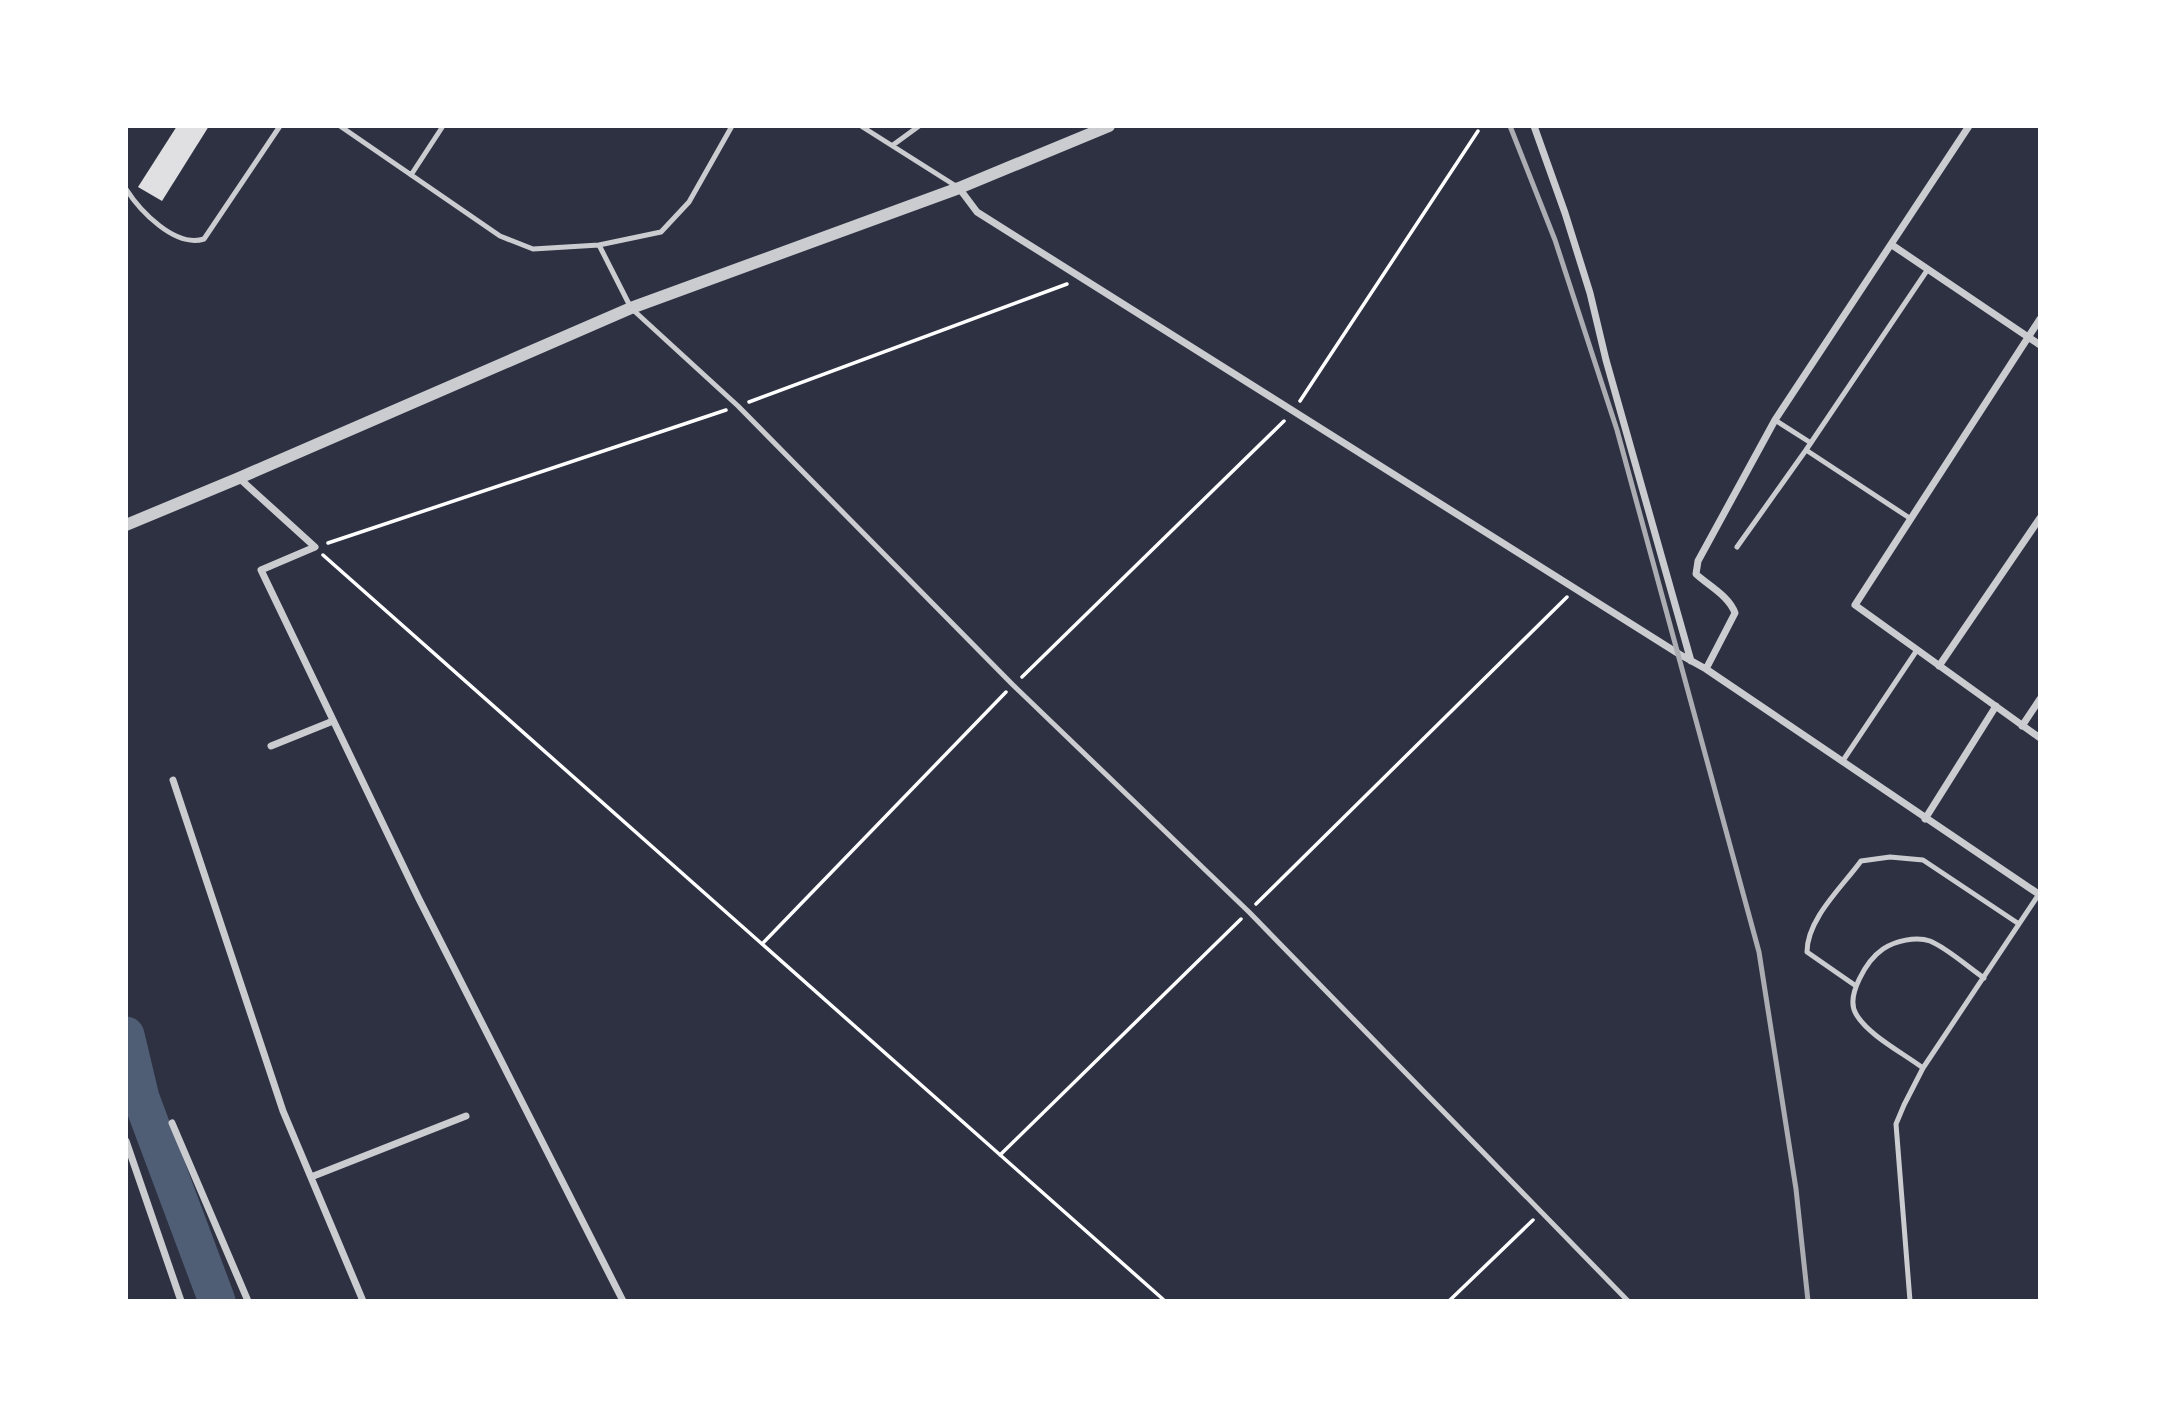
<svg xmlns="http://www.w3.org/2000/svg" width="2166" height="1427" font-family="'Libre Baskerville',serif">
<rect width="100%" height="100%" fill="#2d3142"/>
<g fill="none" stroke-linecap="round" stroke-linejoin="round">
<path stroke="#4f5d75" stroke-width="37" d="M126,1035L141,1098L217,1301"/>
</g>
<path fill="#e0e0e3" d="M177,126H209L162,201L138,187Z"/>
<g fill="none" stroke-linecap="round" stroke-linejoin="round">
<path stroke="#fff" stroke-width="3.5" d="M1300,401L1478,131
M749,402L1067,284
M328,543L726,410
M323,555L1165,1301
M1022,677L1284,421
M1256,904L1567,597
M762,944L1006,692
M1000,1155L1241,919
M1449,1301L1533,1220"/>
<path stroke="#caccd0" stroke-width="5" d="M340,126L500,236L533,249L599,245L631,308L738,406L1013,685L1249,912L1628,1301
M861,126L959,188
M893,145L919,126
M411,175L443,126
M126,189C140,211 175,248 204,239L280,126
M599,245L661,232L689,202L732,126
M1775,420L1811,443
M1806,450L1911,519
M1737,547L1806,450L1928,269
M1842,762L1917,650
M1856,986L1807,952C1807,919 1842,887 1861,861L1890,857L1923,860L2019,924
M1923,1068C1903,1053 1868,1035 1856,1014C1845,996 1867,960 1883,949C1895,941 1916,936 1930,941C1947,948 1968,967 1984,978
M1910,1301L1896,1124L1904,1105L1923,1068L2039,894"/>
<path stroke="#caccd0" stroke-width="7" d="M1534,126L1565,213L1590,293L1606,360L1691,661
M959,188L977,212L1679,654L1706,669L2040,895
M1892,245L2040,345
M2040,319L1855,605L2040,738
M239,478L315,547L261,570L419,899L623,1301
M1939,666L2040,518
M1706,669L1735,613C1729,596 1709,586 1696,574L1698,561L1775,420L1969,126
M2022,726L2040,699
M271,746L333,721
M173,780L283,1111L363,1301
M1925,819L1996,706
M172,1123L248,1301
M126,1141L181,1301
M311,1177L466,1116"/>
<path stroke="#caccd0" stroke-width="12" d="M126,525L239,478L631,308L959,188L1109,126"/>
<path stroke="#abadb3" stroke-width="5" d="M1510,126L1555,240L1617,430L1759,952L1796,1189L1808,1301"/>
</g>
<rect width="2166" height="1427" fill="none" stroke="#ffffff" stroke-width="256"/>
</svg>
